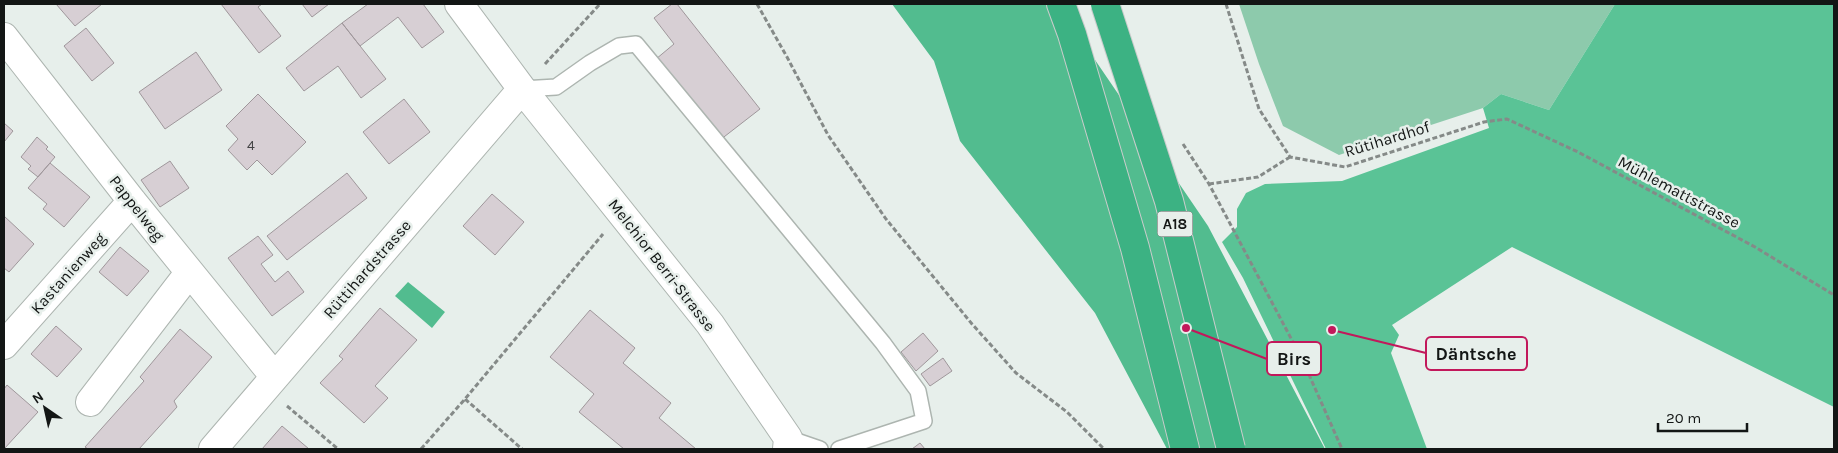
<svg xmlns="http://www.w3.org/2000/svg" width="1838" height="453" font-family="Karla,sans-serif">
<rect width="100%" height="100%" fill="#e7efeb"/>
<path fill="#8dcaac" d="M1239,4H1615L1549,110L1501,94L1483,108L1339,155L1283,126L1259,64Z"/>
<path fill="#5ac396" d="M1615,4H1834V407L1512,247L1392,325L1399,335L1391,353L1427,449H1326L1243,278L1222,242L1237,227V209L1246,193L1265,184L1342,181L1489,128L1483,108L1501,94L1549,110Z"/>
<path fill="#52bc8f" d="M892,4H1057L1208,226L1325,449H1167L1095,313L960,141L934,61Z
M408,282L445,312L432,328L395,296Z"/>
<path fill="#d7cfd4" stroke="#9f979b" d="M56,4H102L75,26Z
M221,4H262L258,7L281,36L259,53Z
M302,4H329L312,17Z
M368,4H423L444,32L422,48L398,17L360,46L342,23Z
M672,4H677L760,109L720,140L656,59L674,44L654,18Z
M342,23L386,79L361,98L338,66L304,91L286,68Z
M86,28L114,63L92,81L64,46Z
M196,52L222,90L165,129L139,92Z
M258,94L306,142L272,175L257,160L247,170L228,150L238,139L226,126Z
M404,99L430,132L389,164L363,132Z
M4,123L13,131L4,142Z
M37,137L48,147L46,149L55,157L38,177L28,169L31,166L21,157Z
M170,161L189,188L160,207L141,180Z
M50,163L90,197L64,227L43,209L47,204L28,188Z
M347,173L367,198L287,260L267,236Z
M492,194L524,222L495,255L463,226Z
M4,216L34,244L9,272L4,268Z
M258,236L273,255L261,264L275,282L288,271L304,292L272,316L228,258Z
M120,247L149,271L127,296L99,272Z
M380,308L417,340L375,386L388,398L364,423L320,383L343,359L339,356Z
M590,310L635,348L623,363L671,403L659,418L696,449H624L579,412L594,394L550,357Z
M56,326L82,349L57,377L31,354Z
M180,329L212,357L174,401L177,407L139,449H88L85,447L144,381L140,377Z
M923,333L938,351L916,371L901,352Z
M943,358L952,371L930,386L921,374Z
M7,385L38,412L4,449V389Z
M282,426L309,449H262Z
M920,443L925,449H912Z"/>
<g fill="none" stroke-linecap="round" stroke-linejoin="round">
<g stroke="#adb5b0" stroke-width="18">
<path id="service" d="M522,89L556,87L590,63L619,46L636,44L883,343L918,391L924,421L839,449
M788,438L820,449"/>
</g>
<g stroke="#adb5b0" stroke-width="30">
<path id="minor" d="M459,4L522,89L710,324L788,438L787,449
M4,37L132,201L274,376
M4,345L132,201
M90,402L189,273
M213,449L522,89"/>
</g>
<g stroke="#cbcccc" stroke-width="30">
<path id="motorway" d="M1061,4L1072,34L1135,248L1185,449"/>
</g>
<path stroke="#858a88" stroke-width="3" stroke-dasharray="5 2.5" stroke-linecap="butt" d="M757,4L787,57L828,135L886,219L972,324L1016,373L1067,412L1104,449
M1226,4L1259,109L1290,157L1345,167L1484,122L1507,119L1578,152L1755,247L1834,295
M545,64L600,4
M1183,144L1209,184L1302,359L1342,449
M1209,184L1258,177L1290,157
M465,399L522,449
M287,406L338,449
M421,449L465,399L603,234"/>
<use href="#service" stroke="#fff" stroke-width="15"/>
<use href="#minor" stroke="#fff" stroke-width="28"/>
<use href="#motorway" stroke="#3cb283" stroke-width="28"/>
<g stroke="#cbcccc" stroke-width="30" stroke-linecap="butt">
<path id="motorway-bridge" d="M1105,4L1169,201L1231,449"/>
</g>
<use href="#motorway-bridge" stroke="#3cb283" stroke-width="28"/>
</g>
<g text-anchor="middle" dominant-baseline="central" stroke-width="5" stroke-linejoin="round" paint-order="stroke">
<g font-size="14" fill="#444445">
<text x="251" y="145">4</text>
</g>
<rect fill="#e7efeb" stroke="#535755" stroke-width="1" x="1157.5" y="211.5" width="35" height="25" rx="4"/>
<g font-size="15" font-weight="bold" fill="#131615">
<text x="1175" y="224">A18</text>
</g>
<g font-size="16" fill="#131615" stroke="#e7efeb">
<text transform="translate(1387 139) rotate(-17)">Rütihardhof</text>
<text transform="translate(1679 192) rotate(28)">Mühlemattstrasse</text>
<text transform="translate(137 208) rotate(52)">Pappelweg</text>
<text transform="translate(662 265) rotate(52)">Melchior Berri-Strasse</text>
<text transform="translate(367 269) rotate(-49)">Rüttihardstrasse</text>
<text transform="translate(68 273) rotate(-48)">Kastanienweg</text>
</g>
</g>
<path fill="none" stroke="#c2185b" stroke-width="2" d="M1332 330L1426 353M1186 328L1267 359"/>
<g fill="#c2185b" stroke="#e7efeb" stroke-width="2">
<circle cx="1332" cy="330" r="5"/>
<circle cx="1186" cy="328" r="5"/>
</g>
<g fill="#e7efeb" stroke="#c2185b" stroke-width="2">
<rect x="1426" y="337" width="101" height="33" rx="5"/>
<rect x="1267" y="342" width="54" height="33" rx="5"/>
</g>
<g font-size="18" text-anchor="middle" font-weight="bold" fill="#131615">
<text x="1476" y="360">Däntsche</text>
<text x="1294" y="365">Birs</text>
</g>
<rect width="1838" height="453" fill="none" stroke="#131615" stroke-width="10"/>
<g transform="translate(45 408) rotate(326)" stroke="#e7efeb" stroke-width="4" paint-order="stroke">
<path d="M0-4L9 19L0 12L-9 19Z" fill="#131615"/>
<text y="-8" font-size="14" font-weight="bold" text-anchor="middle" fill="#131615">N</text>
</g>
<path d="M1658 423v8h89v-8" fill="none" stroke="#131615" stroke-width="2.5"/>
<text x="1666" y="423" font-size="15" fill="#131615" stroke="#e7efeb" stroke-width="4" paint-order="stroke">20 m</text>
</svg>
